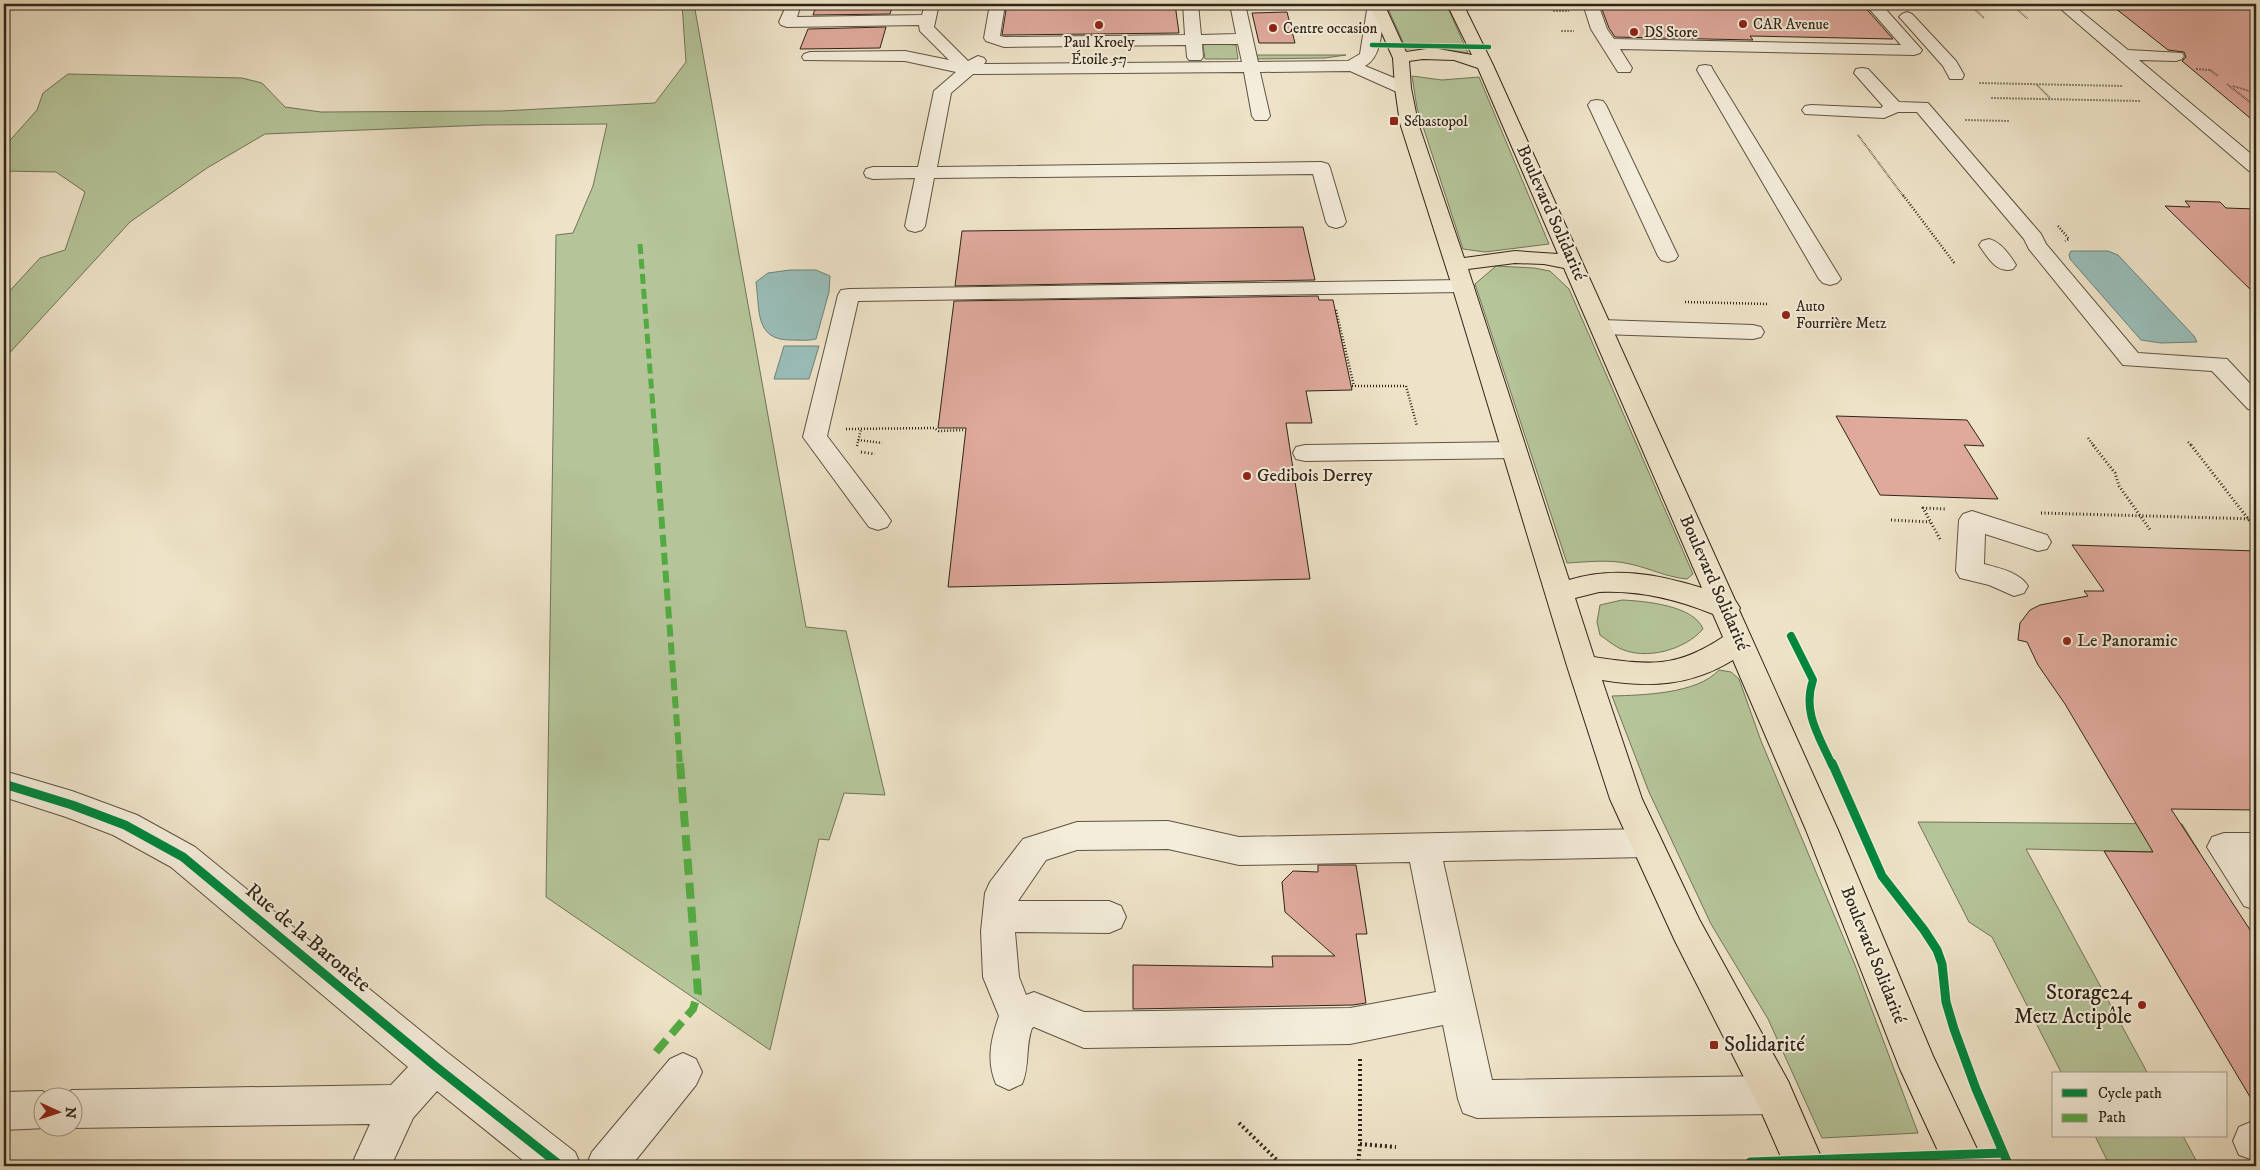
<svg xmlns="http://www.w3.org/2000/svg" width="2260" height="1170" font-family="'IM FELL DW Pica',serif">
<rect width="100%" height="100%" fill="#eee3c8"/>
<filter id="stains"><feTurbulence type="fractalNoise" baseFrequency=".004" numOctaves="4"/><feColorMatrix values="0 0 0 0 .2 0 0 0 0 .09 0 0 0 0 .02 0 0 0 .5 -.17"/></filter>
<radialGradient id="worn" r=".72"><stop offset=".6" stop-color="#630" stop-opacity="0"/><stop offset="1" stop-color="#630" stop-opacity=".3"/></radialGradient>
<path fill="#b5c499" stroke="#727458" d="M682,4H694L806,627L846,631L885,795L844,793L829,840L819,839L770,1050L546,897L556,235L573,233L593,186L607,124L485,125L265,134L207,168L130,222L4,359V297L40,258L65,250L85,192L56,172L4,171V147L37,110L43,93L68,74L242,78L262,83L285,107L321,112L501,111L655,103L686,62Z
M1386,4H1444L1449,10L1468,53L1433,48L1406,49Z
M1207,43L1236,45L1238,59H1205L1203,45Z
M1256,55H1346L1325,58L1256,59Z
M1412,76L1442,80L1479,77L1549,244L1485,252L1463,249L1417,108Z
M1496,266L1534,268L1550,271L1569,289L1693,574L1687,579C1666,577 1649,568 1630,564C1609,559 1587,562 1567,563L1475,284Z
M1622,600C1643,601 1694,605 1703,629C1685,650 1645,661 1619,648C1613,645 1606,639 1600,635L1597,622L1600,605Z
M1719,670L1731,672L1739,679L1761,741L1855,965L1918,1133L1822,1138L1768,1019L1711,924L1649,792L1612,696C1643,695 1697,694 1719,670Z
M1918,822L2182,824L2200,853L2026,849L2148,1074H2062L1992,937L1969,922Z
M2095,1136H2183L2199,1166H2110Z"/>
<path fill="#99beb9" stroke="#6f8178" d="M2071,251H2108L2118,255L2194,336L2197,342L2161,343L2141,340L2070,259L2069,254Z
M790,270H816L830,276L829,292L816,339C809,341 800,340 792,340C754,341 760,309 756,282L768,273Z
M784,346H819L809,379H774Z"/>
<path fill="#dfa99c" stroke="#2f2517" d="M817,4H893L890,14L813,15Z
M1007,4H1175L1179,33L1005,35H1002Z
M1600,4H1862L1893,39L1750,36L1753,40L1615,37L1609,28Z
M2110,4H2256V123L2182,61L2186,57L2184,52L2168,50Z
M1287,12L1295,43H1259L1252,13Z
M886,27L880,48L800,49L808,29Z
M2185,201L2220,202L2226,208L2256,209V295L2165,206L2190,207Z
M1303,227L1315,280L955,286L962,231Z
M1318,296L1319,300H1333L1352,390L1306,391L1312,423H1286L1310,579L948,587L966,428H938L954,301Z
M1836,416L1967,420L1984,446L1964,445L1998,499L1880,495Z
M2072,545L2256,551V810L2171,809L2256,939V1107L2104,851L2153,852L2065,704L2038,665L2027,642L2018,640L2020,623L2030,610L2040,605L2088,596L2084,591H2104Z
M1318,865H1356L1367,934H1356L1366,1003L1353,1005L1133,1009V965L1273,967L1272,956H1335L1285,912L1282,882L1293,871L1318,872Z"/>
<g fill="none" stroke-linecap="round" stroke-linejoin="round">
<g stroke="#5f5443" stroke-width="2">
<path id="minor" d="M787,4H801L797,17L922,15L925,4H939L934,27L968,61L978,56L984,58L986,61L984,64L1242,62L1238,44H1202L1203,57L1201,60H1189L1187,57L1186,45L1004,47L986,41L984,38L990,4H1005L1000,36L1005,37L1185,35L1183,4H1198L1201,35L1236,34L1230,4H1245L1258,62L1348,61L1360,54L1368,4H1383C1382,22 1384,56 1365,66L1409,84L1411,88L1409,92H1397L1350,71L1260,72L1270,116L1267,120H1255L1252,116L1244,72L973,74L951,93L937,167L1321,162L1328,164L1330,168L1346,222L1343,226L1336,228L1329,226L1326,222L1313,174L934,178L925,226L922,230L915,232L908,230L905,226L915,178L873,179L866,177L864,173L866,169L873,167H918L934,91L956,72L905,61L804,60L802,57L804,54L810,52L905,51L949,60L920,31L919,25L787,27L781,25L779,22Z
M1583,4H1598L1607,29L1614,39L1901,45L1865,4H1881L1922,50L1920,53L1914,55L1620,49L1632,68L1630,72H1618L1591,29Z
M2055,4H2072L2128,50L2182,53L2184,56L2182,59L2176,61L2139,60L2256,158V173L2249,171Z
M1907,12L1912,14L1956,61L1964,75L1962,79H1950L1943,66L1902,20L1899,17L1902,14Z
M1705,65L1711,66L1713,70L1841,279L1837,283L1830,285L1823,283L1819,279L1697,70L1699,66Z
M1862,68L1868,69L1899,102L1928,103L2041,234L2046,244L2138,353L2227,359L2256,390V411L2248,409L2212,371L2123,365L2029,249L2024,239L1917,112H1898L1884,118L1805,114L1802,110L1805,106L1811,105L1881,108L1883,106L1854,73L1856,69Z
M1597,100L1603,101L1606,105L1678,256L1675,260L1668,262L1661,260L1658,256L1588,105L1591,101Z
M1989,239C2001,242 2010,255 2016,265L2013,269C1997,274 1988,258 1979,245L1982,241Z
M1463,280L1470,282L1474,286L1470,290L1463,292L858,301L827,436L887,515L891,521L887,527L878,530L869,527L803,437L838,295L841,290L849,289Z
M1601,320L1753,325L1761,327L1764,332L1761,337L1753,339L1601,334L1593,332L1590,327L1593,322Z
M1514,442L1523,444L1526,450L1523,456L1514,458L1305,461L1296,459L1293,453L1296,447L1305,445Z
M1972,511L2047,535L2051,542L2047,549L2038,551L1985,534L1984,564C1999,568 2019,572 2028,586L2024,593L2014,596L1989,585L1960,578L1956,571L1959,520L1963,514Z
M4,771L72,791L137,815L195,847L448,1053L575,1152L581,1166H530L437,1091L413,1118L391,1166H351L370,1124L72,1128H70H72V1098H57L72,1090L391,1085L408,1067L171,867L113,835L66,817L4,797Z
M1168,821L1239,837L1646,829L1658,833L1662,843L1658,853L1646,857L1443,861L1492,1080L1774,1076L1788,1081L1793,1095L1788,1109L1774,1114L1477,1118L1463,1113L1458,1099L1443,1025L1350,1044L1084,1048L1034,1027L1032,1028C1025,1047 1030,1066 1022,1084L1009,1090L996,1084C986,1061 991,1039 999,1016L983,977L981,931L985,893L990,882L1023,839L1077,822ZM1168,849L1239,865L1410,862L1436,992L1350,1008L1084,1012L1034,992L1026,995L1019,977L1015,932L1109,933L1121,928L1126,917L1121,906L1109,901H1018L1046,860L1077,850Z
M2224,833H2256V861H2252L2256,867V910L2244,906L2207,847L2212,837Z
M683,1053L696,1059L702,1072L696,1085L631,1166H586L592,1152L670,1059Z
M42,1091L56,1098H42V1128H46L4,1130V1092Z
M2253,1121H2256V1161L2239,1155L2233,1141L2239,1127Z"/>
</g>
<g stroke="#2f2517" stroke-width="2">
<path id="major" d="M1369,4H1384L1406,52L1433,48L1472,55L1447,4H1463L1493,65L1735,600L1740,608L1739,610L1838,830L1933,1056L1985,1166H1945L1900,1069L1806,830L1733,660C1691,686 1649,688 1602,680L1642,799L1699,919L1788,1081L1825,1166H1785L1760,1109L1675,941L1610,799L1567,666L1452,286L1400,123L1395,88L1393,58ZM1423,59L1454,60L1478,68L1558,254L1515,251L1464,258L1418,123L1411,88L1409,61ZM1515,263L1544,264L1564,268L1702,588C1657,574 1614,566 1569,580L1468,269ZM1599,592C1639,590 1676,599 1713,614L1723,637C1675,669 1649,665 1594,657L1575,598Z"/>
</g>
<path stroke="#2f2517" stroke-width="2" stroke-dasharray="0.5 1" stroke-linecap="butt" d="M1969,4L1984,18
M2011,4L2028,19
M1553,11H1569
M1561,31H1574
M2196,69L2210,70
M2210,70L2218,76
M1979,83L2123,86
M2227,84L2251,103
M2037,85L2050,98
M2233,86L2256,93
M1991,98L2140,101
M1965,120L2009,121
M1858,135L1904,197"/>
<path stroke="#2f2517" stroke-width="2.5" stroke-dasharray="1 2" stroke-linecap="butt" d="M1903,195L1955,264
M2058,226L2069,239L2065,241
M1685,302L1768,304
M1336,310L1354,386
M1352,386H1406L1417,426
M846,429L934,428L939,431L965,430
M2088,438L2094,446
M858,440L882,443
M2188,442L2192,446
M857,446L861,429"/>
<path stroke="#2f2517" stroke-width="3" stroke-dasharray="1 2.5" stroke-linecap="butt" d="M2093,445L2115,473L2119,486L2151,531
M2191,445L2256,529
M861,452L875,454
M2041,513L2256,519
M1891,520L1930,522
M1940,539L1923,508L1947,509"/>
<path stroke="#2f2517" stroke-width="4" stroke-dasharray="2 3" stroke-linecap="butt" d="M1239,1123L1283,1166
M1360,1144L1396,1147
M1358,1166L1360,1144V1059"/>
<use href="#minor" fill="#f4eddb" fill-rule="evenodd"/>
<use href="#major" fill="#eee3c8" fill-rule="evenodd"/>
<path stroke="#54aa42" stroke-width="5" stroke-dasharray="10 5" stroke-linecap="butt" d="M640,244L656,446"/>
<path stroke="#54aa42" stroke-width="6" stroke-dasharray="12 6" stroke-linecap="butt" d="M656,445L680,765"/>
<path stroke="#54aa42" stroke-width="8" stroke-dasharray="16 8" stroke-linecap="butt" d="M656,1052L693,1009L698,993L680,763"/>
<g stroke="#f4eddb" stroke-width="6">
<path id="cycleway-far2" d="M1372,45L1489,47"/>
</g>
<g stroke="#f4eddb" stroke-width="11">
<path id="cycleway-far1" d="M1791,636L1813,680C1802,712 1819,736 1832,765"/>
</g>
<g stroke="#f4eddb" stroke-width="12">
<path id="cycleway" d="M1832,763L1882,876L1924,930L1937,950L1942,964L1946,1002L1954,1029L1976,1089L2009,1166
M4,784L72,805L125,825L183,857L435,1066L561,1166
M1751,1166L1750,1162L2003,1153"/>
</g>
<use href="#cycleway-far2" stroke="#00873e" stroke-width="4.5"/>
<use href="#cycleway-far1" stroke="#00873e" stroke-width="8"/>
<use href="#cycleway" stroke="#00873e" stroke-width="9"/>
</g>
<g fill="#8f2418" stroke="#f4eddb" stroke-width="2">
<circle cx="1743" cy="24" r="5"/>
<circle cx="1099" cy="25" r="5"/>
<circle cx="1273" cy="28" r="5"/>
<circle cx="1634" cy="32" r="5"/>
<rect x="1389" y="116" width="10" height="10" rx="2.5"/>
<circle cx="1786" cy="315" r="5"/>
<circle cx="1247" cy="476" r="5"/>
<circle cx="2067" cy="641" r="5"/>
<circle cx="2142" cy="1005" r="5"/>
<rect x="1709" y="1040" width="10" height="10" rx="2.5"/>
</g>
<g text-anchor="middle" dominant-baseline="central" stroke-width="4" stroke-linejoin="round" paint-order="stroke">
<g font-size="15" fill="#2f2517" stroke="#f4eddb" text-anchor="start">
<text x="1753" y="24">CAR Avenue</text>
<text x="1283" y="28">Centre occasion</text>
<text x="1644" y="32">DS Store</text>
<text x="1099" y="42" text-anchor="middle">Paul Kroely<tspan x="1099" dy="17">Étoile 57</tspan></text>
<text x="1404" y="121">Sébastopol</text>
<text x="1796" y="306">Auto<tspan x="1796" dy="17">Fourrière Metz</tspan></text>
</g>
<g font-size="18" fill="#2f2517" stroke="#f4eddb">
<text transform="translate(1551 213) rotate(66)">Boulevard Solidarité</text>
<text transform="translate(1714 583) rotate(66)">Boulevard Solidarité</text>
<text transform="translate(1873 955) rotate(68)">Boulevard Solidarité</text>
</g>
<g font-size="18" fill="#2f2517" stroke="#f4eddb" text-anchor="start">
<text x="1257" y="476">Gedibois Derrey</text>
<text x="2077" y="641">Le Panoramic</text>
</g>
<g font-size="21" fill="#2f2517" stroke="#f4eddb">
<text transform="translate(308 938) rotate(40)">Rue de la Baronète</text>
</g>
<g font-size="21" fill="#2f2517" stroke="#f4eddb" text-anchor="end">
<text x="2132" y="993">Storage24<tspan x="2132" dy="24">Metz Actipôle</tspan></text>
<text x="1724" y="1045" text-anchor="start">Solidarité</text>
</g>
</g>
<rect width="2260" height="1170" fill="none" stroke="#eee3c8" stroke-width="20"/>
<rect x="5" y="5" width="2250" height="1160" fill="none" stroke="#2f2517" stroke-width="2.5"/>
<rect x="10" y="10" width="2240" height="1150" fill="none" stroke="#2f2517"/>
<rect x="2052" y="1072" width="175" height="65" fill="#f4eddb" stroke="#a59d8d"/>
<rect x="2062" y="1089" width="25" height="8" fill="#00873e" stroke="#a59d8d"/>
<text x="2098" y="1098" font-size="15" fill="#2f2517">Cycle path</text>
<rect x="2062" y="1114" width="25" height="8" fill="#54aa42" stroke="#a59d8d"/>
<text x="2098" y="1122" font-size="15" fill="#2f2517">Path</text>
<g transform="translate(58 1112) rotate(93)"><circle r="24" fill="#f4eddb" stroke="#a59d8d"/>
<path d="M0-4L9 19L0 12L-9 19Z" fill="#8f2418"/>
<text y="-8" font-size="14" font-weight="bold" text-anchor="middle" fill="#2f2517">N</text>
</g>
<rect width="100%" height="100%" filter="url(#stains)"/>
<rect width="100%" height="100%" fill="url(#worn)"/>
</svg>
